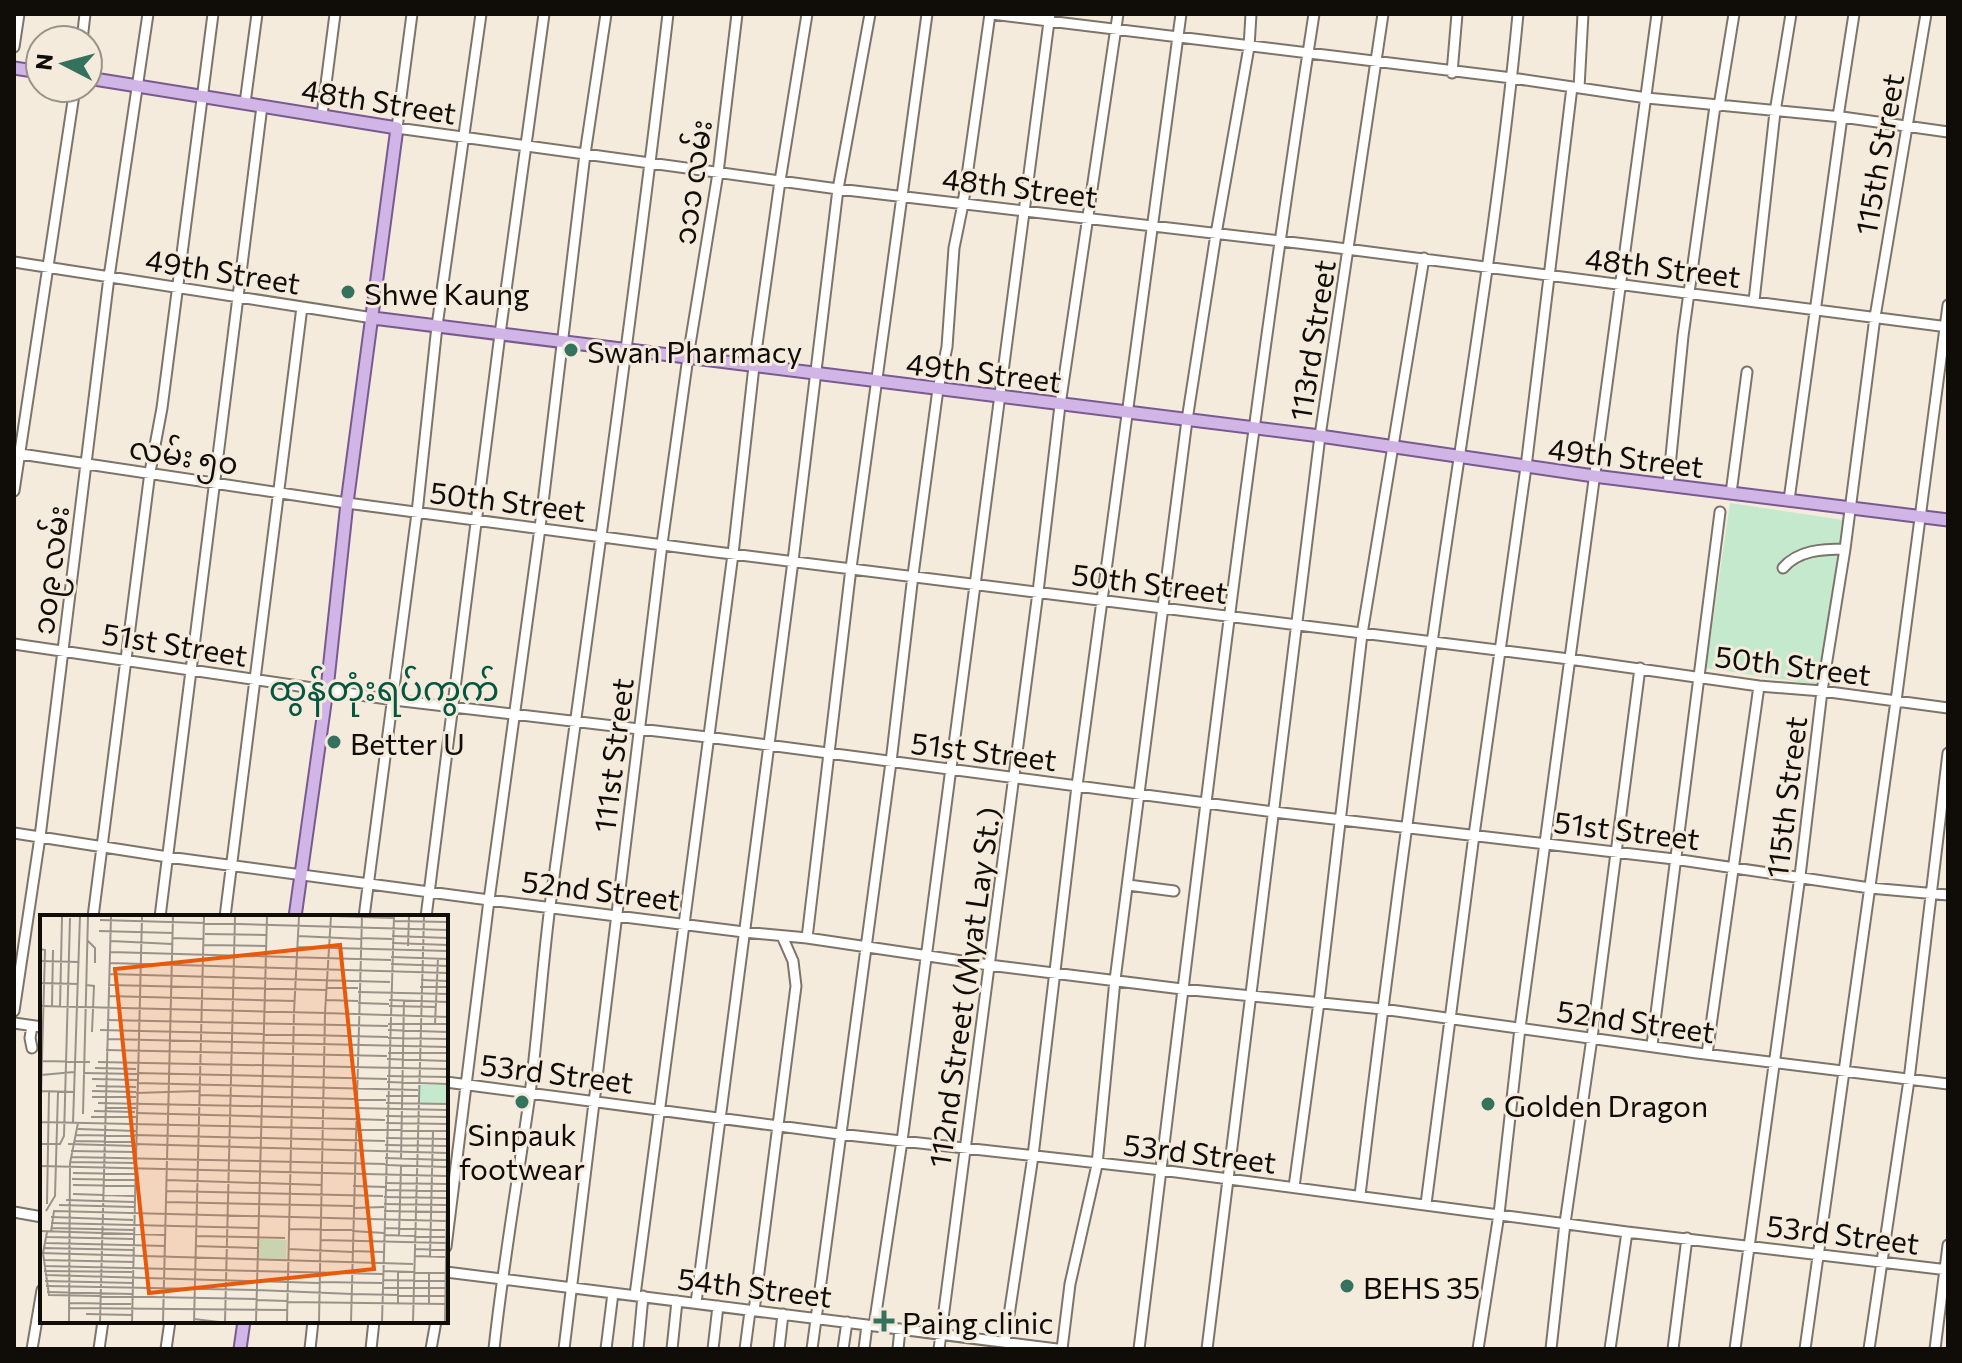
<svg xmlns="http://www.w3.org/2000/svg" width="1962" height="1363" font-family="Commissioner,'Noto Sans Myanmar',sans-serif">
<rect width="100%" height="100%" fill="#f5ebdd"/>
<path fill="#c5e9cc" d="M1730,503L1843,520L1819,685L1706,668Z"/>
<g fill="none" stroke-linecap="round" stroke-linejoin="round">
<g stroke="#7c7468" stroke-width="13">
<path id="minor" d="M412,14L397,128L838,189L1331,247L1948,327
M992,14L1512,78L1647,98L1842,117L1948,132
M82,40L85,14
M14,47L19,14
M1452,73L1457,14
M1579,88L1583,14
M245,103L257,14
M1719,106L1734,14
M322,115L335,14
M1838,117L1854,14
M14,262L373,318
M1754,301L1775,112L1791,14
M14,453L347,503L708,551L1569,659L1759,686L1822,691L1948,708
M1668,486L1683,336L1715,106
M14,491L75,88
M1731,493L1747,372
M1789,500L1842,117
M1783,568C1798,550 1823,549 1845,549
M14,644L394,700L707,737L1274,812L1674,859L1870,888L1948,895
M14,833L168,857L489,900L744,932L807,938L989,965L1182,989L1382,1009L1697,1053L1948,1084
M1128,885L1174,891
M93,917L150,472L162,408L213,14
M160,917L262,106
M225,917L302,307
M364,917L417,513L437,326L481,14
M426,917L500,334L544,14
M807,938L851,568L927,14
M14,1011L40,837L109,277L148,14
M14,1023L42,1027
M32,1026L30,1038L32,1048
M1652,1045L1720,512
M1707,1054L1759,686
M446,1082L839,1134L1161,1170L1627,1232L1948,1270
M1294,1187L1319,1002L1362,634L1424,258
M1360,1195C1382,1011 1406,827 1432,643C1461,434 1498,225 1518,14
M1426,1204L1474,835L1526,467L1572,87
M14,1212L42,1217
M446,1247L489,900L540,528L585,154L606,14
M446,1272L1057,1349
M635,1295L733,554L754,366L780,181L807,14
M696,1303L793,561L838,189L870,14
M754,1311L796,986L793,961L782,936
M874,1326L902,1141L1050,14
M1005,1342L1033,1156L1077,786L1181,14
M32,1349L42,1290
M99,1349L103,1321
M166,1349L170,1321
M310,1349L313,1321
M371,1349L374,1321
M431,1349L436,1321
M494,1349C503,1264 518,1179 530,1094C538,1032 542,969 550,906C591,609 633,312 668,14
M564,1349L662,544L688,357L718,173L737,14
M606,1349L613,1293
M638,1349L643,1296
M672,1349L677,1301
M713,1349L718,1306
M745,1349L750,1311
M779,1349L783,1314
M812,1349L891,762L913,575L938,389L947,347L954,248L963,204L990,14
M843,1349L847,1322
M864,1349L867,1325
M898,1349L900,1329
M939,1349L1038,592L1060,405L1118,14
M1062,1349L1070,1284L1097,1165L1115,980L1187,420L1216,234L1249,47L1251,14
M1139,1349C1194,904 1245,457 1314,14
M1207,1349L1320,436L1383,14
M1478,1349L1499,1214L1520,1028L1657,14
M1551,1349L1565,1223L1592,1038L1640,668
M1610,1349L1627,1232
M1673,1349L1687,1238
M1735,1349L1800,876L1822,691L1845,549L1875,317L1926,14
M1805,1349L1896,701L1948,305
M1869,1349L1909,1080L1948,753
M1935,1349L1948,1245"/>
</g>
<g stroke="#795a8e" stroke-width="15">
<path id="major" d="M14,68L40,72
M88,78L397,128L347,503L327,689L295,917
M373,318L1320,436L1594,476L1948,520
M240,1349L244,1321"/>
</g>
<use href="#minor" stroke="#fff" stroke-width="9"/>
<use href="#major" stroke="#d0b5e6" stroke-width="11"/>
</g>
<g fill="#35725d" stroke="#f5ebdd" stroke-width="3">
<circle cx="348" cy="292" r="8"/>
<circle cx="571" cy="350" r="8"/>
<circle cx="334" cy="742" r="8"/>
<circle cx="522" cy="1102" r="8"/>
<circle cx="1488" cy="1104" r="8"/>
<circle cx="1347" cy="1286" r="8"/>
<path d="M880 1309h8v8h8v8h-8v8h-8v-8h-8v-8h8z"/>
</g>
<g text-anchor="middle" dominant-baseline="central" stroke-width="6" stroke-linejoin="round" paint-order="stroke">
<g font-size="30" fill="#100d09" stroke="#f5ebdd">
<text transform="translate(379 100) rotate(9)">48th Street</text>
<text transform="translate(1878 154) rotate(-80)">115th Street</text>
<text transform="translate(691 182) rotate(-82)">၁၁၁ လမ်း</text>
<text transform="translate(1020 186) rotate(7)">48th Street</text>
<text transform="translate(1663 266) rotate(7)">48th Street</text>
<text transform="translate(223 270) rotate(9)">49th Street</text>
<text transform="translate(1311 340) rotate(-81)">113rd Street</text>
<text transform="translate(984 371) rotate(7)">49th Street</text>
<text transform="translate(184 454) rotate(9)">လမ်း ၅၀</text>
<text transform="translate(1626 456) rotate(7)">49th Street</text>
<text transform="translate(508 500) rotate(7)">50th Street</text>
<text transform="translate(49 570) rotate(-83)">၁၀၉ လမ်း</text>
<text transform="translate(1150 582) rotate(7)">50th Street</text>
<text transform="translate(175 643) rotate(9)">51st Street</text>
<text transform="translate(1793 664) rotate(7)">50th Street</text>
<text transform="translate(984 750) rotate(7)">51st Street</text>
<text transform="translate(612 755) rotate(-83)">111st Street</text>
<text transform="translate(1785 797) rotate(-83)">115th Street</text>
<text transform="translate(1627 829) rotate(7)">51st Street</text>
<text transform="translate(601 889) rotate(7)">52nd Street</text>
<text transform="translate(963 987) rotate(-82)">112nd Street (Myat Lay St.)</text>
<text transform="translate(1636 1020) rotate(8)">52nd Street</text>
<text transform="translate(557 1072) rotate(7)">53rd Street</text>
<text transform="translate(1200 1152) rotate(7)">53rd Street</text>
<text transform="translate(1843 1233) rotate(7)">53rd Street</text>
<text transform="translate(755 1286) rotate(7)">54th Street</text>
</g>
<g font-size="30" fill="#100d09" stroke="#f5ebdd" text-anchor="start">
<text x="364" y="292">Shwe Kaung</text>
<text x="587" y="350">Swan Pharmacy</text>
<text x="350" y="742">Better U</text>
<text x="1504" y="1104">Golden Dragon</text>
<text x="522" y="1133" text-anchor="middle">Sinpauk<tspan x="522" dy="34">footwear</tspan></text>
<text x="1363" y="1286">BEHS 35</text>
<text x="902" y="1321">Paing clinic</text>
</g>
<g font-size="34" fill="#045640" stroke="#f5ebdd">
<text x="384" y="687">ထွန်တုံးရပ်ကွက်</text>
</g>
</g>
<g transform="translate(40 915)">
<rect width="408" height="408" fill="#f5ebdd"/>
<path d="M379,170H407V188H379ZM219,324L247,325L246,344L218,343Z" fill="#c5e9cc"/>
<path fill="none" stroke="#999288" stroke-width="2" d="M293,1L353,3M60,5L408,15M353,6L408,7M59,16L133,18M165,19L226,20M258,21L321,24M352,21L408,23M133,23L163,24M321,23L352,24M48,26L55,33V48M71,26L132,29M352,28L408,30M163,30L226,31M368,31L369,1M257,32L408,36M0,34L5,35L0,217M70,37L351,45M351,42L408,44M0,46L38,47M69,48L408,58M351,49L408,51M69,59L350,67M381,65L408,66M0,68L38,69M46,70L54,71L52,117M68,70L286,75M380,72H408M287,73H318M318,77L408,79M68,81L254,86M286,85L318,86M349,85L408,87M318,88L349,89M0,91L285,98L291,1M12,91L13,35M349,91L396,92M20,92L22,2M254,97L259,1M67,105L348,111M348,109H408M395,109L398,43M60,115L348,122M348,115L408,117M348,123L408,124M67,124L408,132M66,135L347,141M348,138H408M347,144L408,146M1,146L50,147M58,147L408,154M55,153L96,154M43,158L97,159M97,158L347,164M1,160L34,157M347,161L408,162M52,164L97,165M347,167L408,169M97,168L378,175M56,171L96,172M1,176L35,177M52,176L96,177M96,178L159,176M159,180L315,184M346,181H378M52,182H96M315,185H346M58,188L408,195M346,188L408,189M65,193H96M54,196L95,197M96,198L345,205M43,199L48,1M346,201L408,202M51,202H96M0,207L408,216M33,208L40,1M346,208L408,209M38,214L96,216M36,220L95,221M95,220L345,226M346,223L407,224M34,226L95,227M0,229H20L24,221L30,3M28,229L95,231M95,229L408,238M345,230L407,231M31,236L95,237M31,242L345,249M345,243L407,245M361,244L364,85M30,247L95,248M345,250L407,252M0,251L407,261M33,258L95,259M32,264L95,265M126,265L282,270M345,268L406,269M33,270L95,271M313,271L345,272M345,275L407,276M126,276L343,281M33,279L94,281M344,282L406,283M26,285L94,287M126,287L313,291M7,289L9,177M344,289L406,290M19,290L94,292M313,293L344,292M6,296L15,281L18,177M344,296L406,297M11,302L93,305M11,308L218,313M11,313L94,315M344,313L405,315M249,314L312,315M0,316L125,320M312,316L344,318M7,317L3,338L9,380L216,384M11,317L14,296L406,306M344,320L405,322M156,321L245,323M359,321L361,251M7,322L93,324M280,325L406,328M6,328L125,331M155,331L217,333M3,333L93,335M248,334L312,337M374,334L406,335M312,336L343,337M0,338L373,349M374,341L406,342M390,342L393,216M3,345L93,347M4,351L343,359M4,356L92,357M343,356L405,358M5,360L279,368M343,365L405,366M5,366L93,368M279,367L342,368M6,371L216,375M342,373H405M217,375L312,379M7,377L92,379M312,379L405,381M216,385L247,386M247,387L405,389M30,388L91,389M358,389V356M389,389V358M29,393L247,395M46,399L92,400M154,404L179,407M29,407L30,248L38,208M60,407L71,1M92,407L102,1M123,407L133,1M154,407L164,1M185,407L195,1M216,407L227,1M247,407L254,97M279,407L285,98L408,102M311,407L322,1M342,407L354,1M373,407L384,1M405,407L408,221"/>
<path fill="#e8590c" fill-opacity="0.15" stroke="#e8590c" stroke-width="4" d="M300,30L334,354L109,378L75,54Z"/>
<rect width="408" height="408" fill="none" stroke="#100d09" stroke-width="4"/>
</g>
<rect width="1962" height="1363" fill="none" stroke="#100d09" stroke-width="32"/>
<g transform="translate(64 64) rotate(276)"><circle r="38" fill="#f5ebdd" stroke="#999288" stroke-width="2"/>
<path d="M0-6L14 30L0 20L-14 30Z" fill="#35725d"/>
<text y="-12" font-size="22" font-weight="bold" text-anchor="middle" fill="#100d09">N</text>
</g>
</svg>
